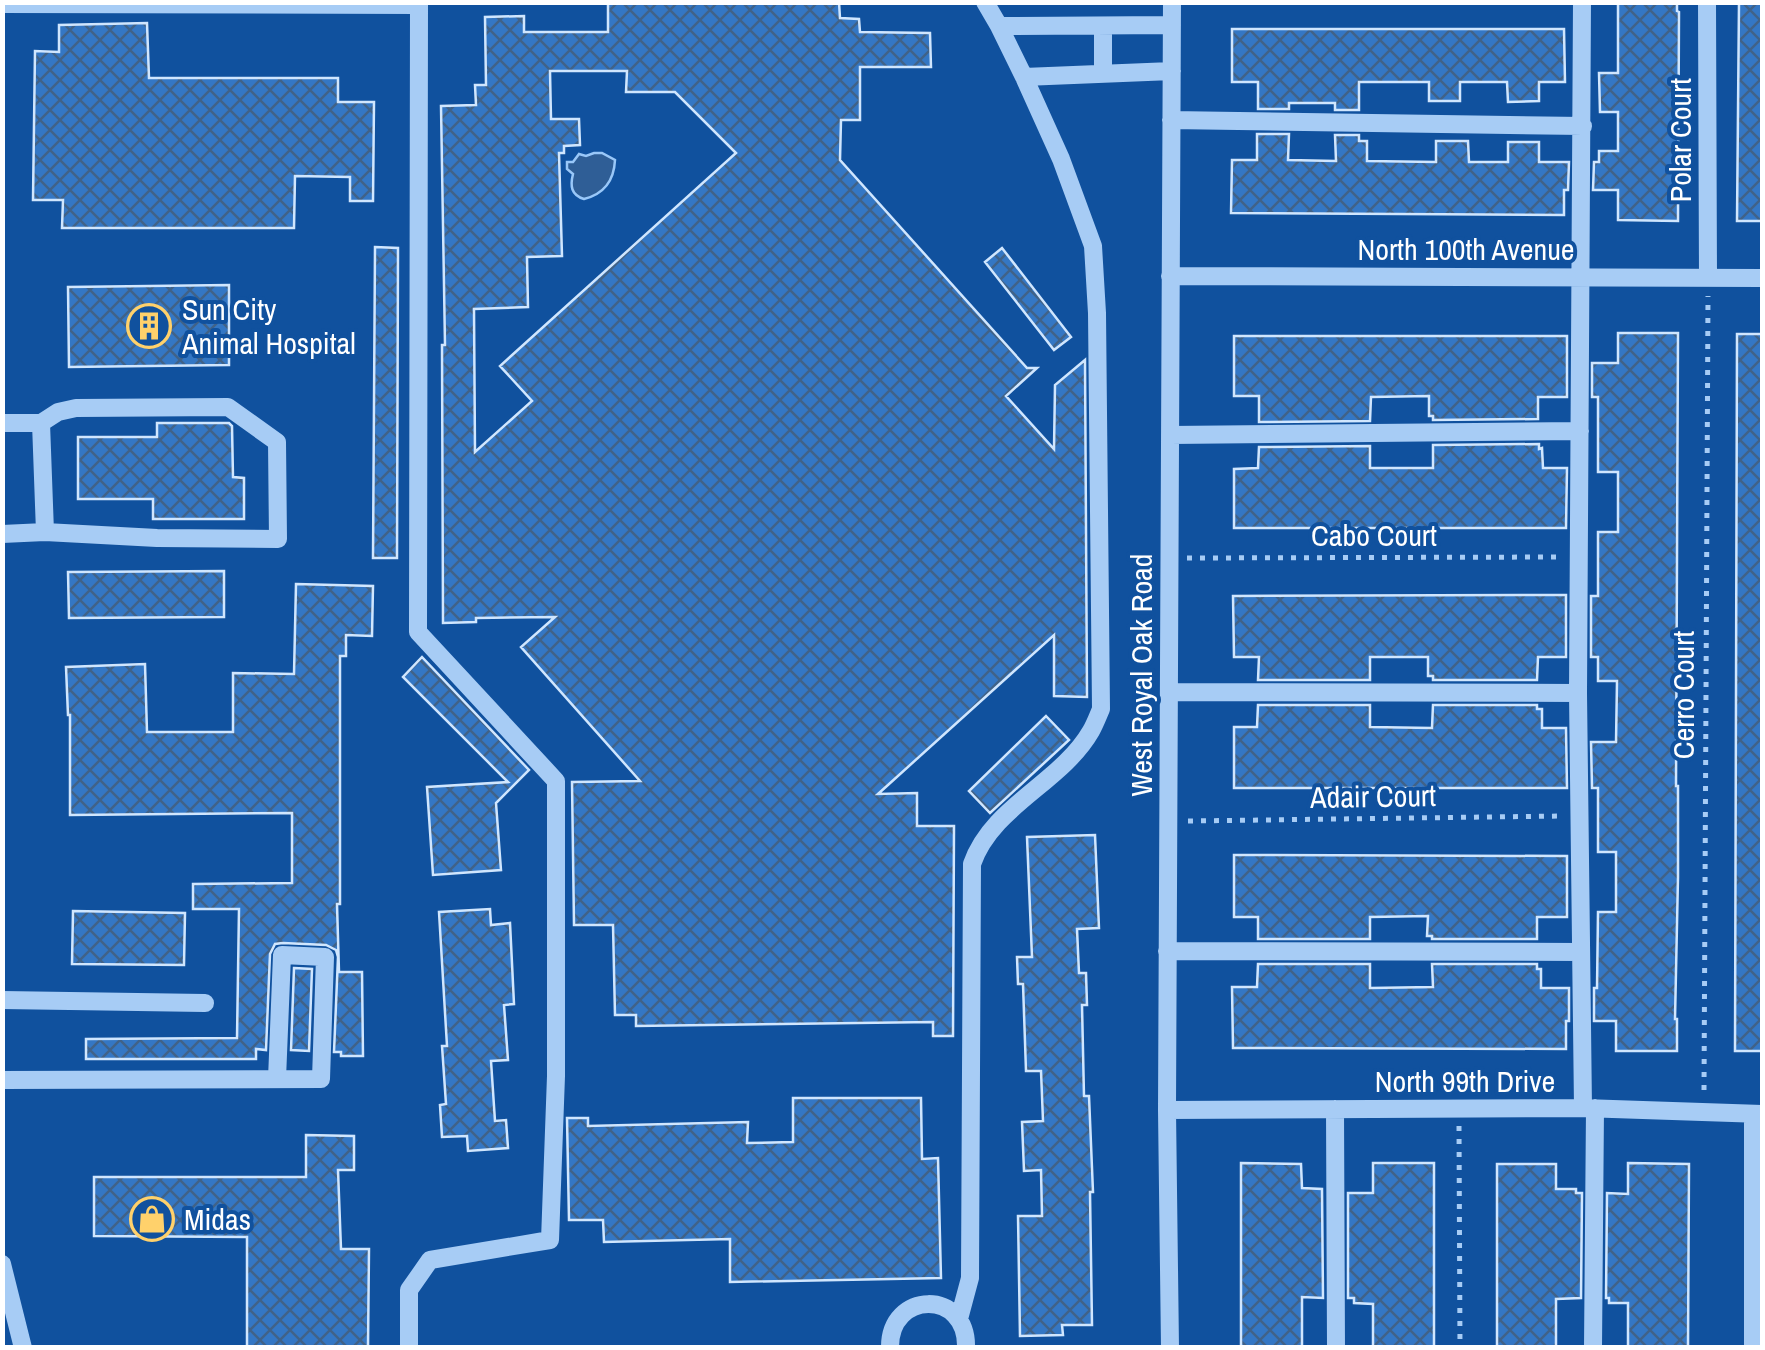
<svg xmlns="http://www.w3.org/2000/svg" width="1765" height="1350" font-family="'Archivo Narrow',sans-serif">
<defs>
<pattern id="building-cross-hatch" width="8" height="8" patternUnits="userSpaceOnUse" patternTransform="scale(2.5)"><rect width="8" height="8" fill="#3477c4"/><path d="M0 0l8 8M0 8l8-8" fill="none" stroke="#406288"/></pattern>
</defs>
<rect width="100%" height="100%" fill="#10519e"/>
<path fill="#2f5e96" stroke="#99c7f8" stroke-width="2.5" d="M594,153H602L615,160C614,181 604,194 584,199C571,195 570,186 573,174L567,169V162H573L579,154L586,156Z"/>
<path fill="url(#building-cross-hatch)" stroke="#d0e6fe" stroke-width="2.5" fill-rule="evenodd" d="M608,2H839L840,18L859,19L860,32L930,33L931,67H860V120H841L840,160L1027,368H1037L1006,396L1054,449L1055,385L1085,360L1087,697L1054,696V635L878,794L917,793V826H954L953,1036H933V1022L636,1026V1015H615L613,925H574L572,782L640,781L521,647L555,617L476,618V622L443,623L442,345H445L441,106L476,105L475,85H486L485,17L524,16V32H608ZM550,71H627L626,92H675L736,153L500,366L532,401L475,452L474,309L528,307L527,257L562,256L559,153H564V146L580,145L579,119H551Z
M1618,2H1677V11L1679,12L1678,221L1618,220V190H1593L1594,162H1599V151H1618V112H1600L1599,73H1618Z
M1739,2H1762V221H1737Z
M147,23L149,78H338V102H374L373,201H350V177L295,176L294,228H62L63,200H33L35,51L59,52V25Z
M1232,29H1564L1565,82H1539V101L1508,102L1507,82H1460V101H1429V82H1359V110H1335V103H1289V109H1258V82H1232Z
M1257,134H1289L1288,160L1336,161L1335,135H1359V141H1367V161L1436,162V141H1468L1469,162H1508V142H1539V162H1569L1568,190H1564V215L1231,213L1232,160H1257Z
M375,247L398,248L397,558H373Z
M1002,248L1071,337L1054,350L985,262Z
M229,285V365L69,367L68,287Z
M1618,333H1678L1676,786H1678V877L1675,1019H1677V1051H1616V1021H1594V988H1597L1598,912H1616V852H1598V788H1592L1591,742H1616L1617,681H1598V657H1591V596H1598V532H1618V472H1598V397H1592V363H1618Z
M1737,334H1762V1051H1735Z
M1234,336H1567V397H1538V419L1433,420V416H1429V396L1371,397L1370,421L1259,422V396H1234Z
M157,423H229L232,426L233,477L244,478V519H153V499H78V437H157Z
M1539,444V449L1542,448L1543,468H1567L1566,528H1234V469L1258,468L1259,447L1370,446V468H1433V445Z
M224,571V617L69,618L68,572Z
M296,584L373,586L372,636L346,635V656H340V904H337L339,972H362L363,1056H341V1052H334L338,957L336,950L326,945L283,943L275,944L270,954L266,1050L256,1049V1059H86V1039L237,1038L239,909H193V884L292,883V813L70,815V715H68L66,667L145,664L147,732H233V673L294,674Z
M1521,595H1566V657H1538L1537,680H1433V676H1428V657H1370V680H1258L1259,657H1234L1233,596Z
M422,657L529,770L496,803L501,870L433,875L427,787L508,782L403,677Z
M1258,705H1370V727L1432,728L1433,705H1537V709H1542V728H1566L1567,788H1234V727H1257Z
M1046,716L1069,740L990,813L969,791Z
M1095,835L1099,928L1077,929L1079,973H1086L1087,1005H1082L1084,1096H1089L1093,1192H1090L1092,1325H1062L1063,1335L1020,1336L1018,1216H1042L1041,1170L1024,1171L1022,1122L1043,1121L1041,1071H1026L1023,984H1018L1017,957H1032L1027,837Z
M1234,855L1567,856V917H1537V939H1432V936H1427L1428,916L1370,917V939H1258V917H1234Z
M490,909L491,925L510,923L514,1004L504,1005L508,1060L491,1061L495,1121L506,1120L508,1148L468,1151L467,1136L442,1137L440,1105L446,1104L442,1046H447L439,912Z
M73,911L185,913L184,965L72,964Z
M1258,964H1370V988L1433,987L1432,964H1537V969H1541V988H1569V1021H1566V1049L1233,1048L1232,987H1257Z
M294,968L312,969L309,1051L291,1050Z
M793,1098H921L922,1159L938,1158L941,1278L730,1282V1239L604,1242L603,1220H569L567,1118H588V1126L748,1122L747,1143L793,1142Z
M306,1135L354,1136V1170H338L341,1249H369L368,1348H247V1237L94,1236V1177H306Z
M1241,1163L1301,1164L1302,1188L1322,1189L1323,1298L1302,1297V1348H1241Z
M1373,1163H1434V1348H1373V1304L1354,1303V1298H1348V1193H1373Z
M1628,1163L1689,1164L1688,1348H1628V1303H1609V1298H1606L1607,1193L1628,1194Z
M1497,1164H1556V1189H1576V1193H1582L1581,1298L1556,1299V1348H1497Z"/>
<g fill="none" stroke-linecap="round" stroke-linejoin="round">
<path stroke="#a7ccf5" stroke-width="5" stroke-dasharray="5 8" stroke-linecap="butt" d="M1187,558L1561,557
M1188,821L1562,816
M1704,1090L1708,296
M1459,1126L1460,1348"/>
<path stroke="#a7ccf5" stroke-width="18" d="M1582,2L1578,693L1583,1108
M1707,2L1708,278
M2,4L419,5
M999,26L1172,25
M1103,73V27
M1024,77L1172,71
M1171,120L1583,126
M1170,276L1762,278
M2,423H41L45,532L2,534
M41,423L58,412L76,408L228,407L277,442L278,539L157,538L45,532
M1170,435L1580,431
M1170,692L1578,693
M1167,951L1581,952
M2,1000L205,1003
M2,1080L321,1079L325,957L282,955L277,1079
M1335,1109L1336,1348
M1167,1110L1583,1108L1762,1114
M2,1264L23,1348
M959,1319L970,1278L972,864C992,806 1061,783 1091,731C1095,724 1098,716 1101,709L1097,313L1093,246L1061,159L1024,77L999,26L985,2
M409,1348V1290L430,1260L550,1240L556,1076V781L418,632L419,2
M890,1348C889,1290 968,1289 966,1348
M1170,1348L1167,1110L1172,2
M1593,1348L1595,1108
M1753,1348V1114"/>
</g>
<defs>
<g id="building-ring" transform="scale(2.25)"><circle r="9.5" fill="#10519e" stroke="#ffd16b" stroke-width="1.5"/><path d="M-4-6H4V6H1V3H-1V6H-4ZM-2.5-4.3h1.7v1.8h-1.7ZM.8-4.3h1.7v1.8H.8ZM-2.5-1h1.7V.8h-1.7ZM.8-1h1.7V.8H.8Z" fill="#ffd16b"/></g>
<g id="shop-ring" transform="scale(2.25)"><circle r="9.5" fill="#10519e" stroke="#ffd16b" stroke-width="1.5"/><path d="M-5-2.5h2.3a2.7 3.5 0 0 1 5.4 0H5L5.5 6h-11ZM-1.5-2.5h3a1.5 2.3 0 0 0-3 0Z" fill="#ffd16b"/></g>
</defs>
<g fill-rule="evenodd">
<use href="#building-ring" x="149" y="326"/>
<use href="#shop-ring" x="152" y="1219"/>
</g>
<g text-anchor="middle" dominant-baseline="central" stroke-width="8" stroke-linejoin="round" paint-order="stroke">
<g font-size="30" fill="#fff" stroke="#10519e">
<text transform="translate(1680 140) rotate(-90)">Polar Court</text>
<text x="1466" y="249">North 100th Avenue</text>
<text x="1374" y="535">Cabo Court</text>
<text transform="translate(1141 675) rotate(-90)">West Royal Oak Road</text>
<text transform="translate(1683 695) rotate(-90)">Cerro Court</text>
<text transform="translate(1373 796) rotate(-1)">Adair Court</text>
<text x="1465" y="1081">North 99th Drive</text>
</g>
<g font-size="30" fill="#fff" stroke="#10519e" text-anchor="start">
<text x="182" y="309">Sun City<tspan x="182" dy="34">Animal Hospital</tspan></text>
<text x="184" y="1219">Midas</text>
</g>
</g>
<rect width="1765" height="1350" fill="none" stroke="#ffffff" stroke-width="10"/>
</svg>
